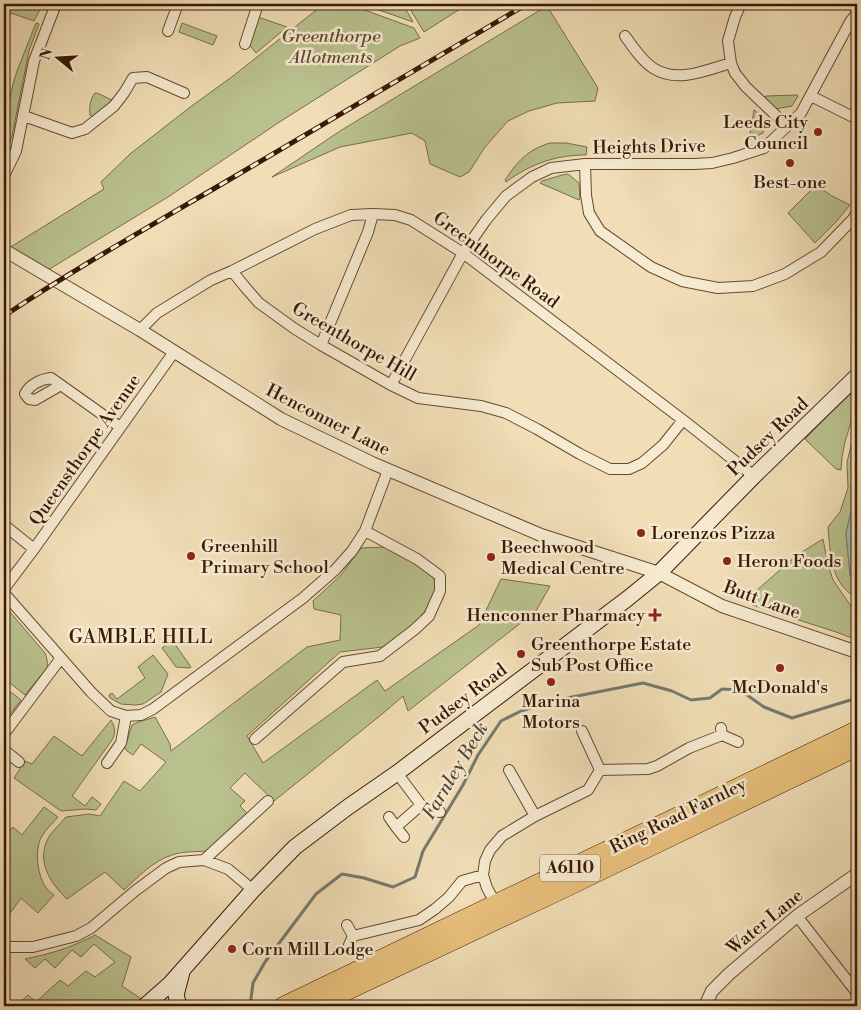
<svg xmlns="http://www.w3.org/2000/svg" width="861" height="1010" font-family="'Libre Bodoni',serif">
<rect width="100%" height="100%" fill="#f1deb6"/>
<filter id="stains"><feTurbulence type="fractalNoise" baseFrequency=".004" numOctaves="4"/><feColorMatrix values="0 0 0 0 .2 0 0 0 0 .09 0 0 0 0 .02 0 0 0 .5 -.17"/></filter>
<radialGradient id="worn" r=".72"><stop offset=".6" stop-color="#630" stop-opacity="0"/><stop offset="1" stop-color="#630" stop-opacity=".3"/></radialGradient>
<path fill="#b9c18e" stroke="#786d4a" d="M4,4H43L34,21L11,13L4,27Z
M324,4H348L414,28L420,38L400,46L281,121L168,197L48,270L9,248L104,189L101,182L130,154L189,108L233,76Z
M362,4H402L408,13L413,22Z
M407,4H468L424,32Z
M547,6L598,88L595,101L557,103L529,111L508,121L485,147L469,172L460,177L430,164L425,141L412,133L340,147L272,177L340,131Z
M258,17L287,27L256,53L249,44Z
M36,23L39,24L29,51L12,136L4,161V125L13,84L17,71Z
M182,23L217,36L213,45L179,32Z
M95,93H97L112,100L95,116L93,117L90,115C89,108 90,99 95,93Z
M797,95L798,96L792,106L775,109L765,97L766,96Z
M754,110L765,119L763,133L749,140Z
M550,143H566L587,147L586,155C556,155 530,164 506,182L505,180C518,161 527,150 550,143Z
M568,174L579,183L580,199L579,200L540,183L542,181L562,175Z
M816,185L832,196L850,205L836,222L815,243L788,213Z
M857,385V411L852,419L845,442L842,457L841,470L836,469L805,439Z
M857,421V487L846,533L850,575L857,585V599C854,595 848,593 845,589C830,573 830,548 828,527L840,512L848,488L847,462Z
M823,539L828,565L833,580L857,615V640L836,632L752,605L756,591L797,555Z
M386,547L409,559L431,575L435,581V590L430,605L411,628L383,647L340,652L247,736L263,763L377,680L385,691L479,625L501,579L550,586L536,611L408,711L403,696L381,715L274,801L245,773L230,788L245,801L240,806L248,814L208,851C196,852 183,851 172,855C153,861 138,877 124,890L105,872L67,899C49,882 35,859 50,835C55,829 61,823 66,817L89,814L100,816L124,781L140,791L166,762L141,744L133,755L127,751L125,748L132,725C136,722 150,719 155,717L170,744L171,751L307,647L340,640L341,615L314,609L313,601L341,575L361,548Z
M4,605L45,653C47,658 48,662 47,668L25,695L4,678Z
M172,640L191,667L189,668L176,667L162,648Z
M153,655L168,674L161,692L143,704L135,705L121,704L110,698L109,695L112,693L117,699L145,678L138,667Z
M8,692L12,693L21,700L4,722V694Z
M111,720C115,727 116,733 112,740L72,796L85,806L92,797L101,804L96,810L86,809L61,811L14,778L25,761L32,764L54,736L82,756Z
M44,807L58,817C53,823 46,829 42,836C34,849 37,878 48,890C49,892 52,893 54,895L38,913L21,898L8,916L4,912V827L9,831L13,827L22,835Z
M95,935L131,957L122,986L143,1000L131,1006H16L28,995L36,1002L60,980L68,986L86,971L95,977L115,962L94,944L81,957L72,950L55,968L45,959L35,968L25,959C50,954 73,947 95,935Z"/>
<path fill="#9cbbb6" stroke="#747a6f" d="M857,487V585L850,575L846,533Z"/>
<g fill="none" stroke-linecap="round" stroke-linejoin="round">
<path stroke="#747a6f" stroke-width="3" d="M250,1006L253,983L265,962L316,894L342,874L364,878L393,887L415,877L423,851L463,785L478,755L501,721L521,711L557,700L643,683L672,691L691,700L710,698L722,689L740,690L764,707L792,718L857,698"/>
<g stroke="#664a31" stroke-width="12">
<path id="minor" d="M741,4L735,17L728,41L731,63L735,73L746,87L787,126
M168,31L178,4
M625,36C633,47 642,61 653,68C678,84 706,70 731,63
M245,44L258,4
M811,96L857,119
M24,116L72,133L85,129L114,106L124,93L133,78L147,77L184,93
M585,164L586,195L589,213L600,231L651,267L682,281L718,288L753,286L785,274L821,252L853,219L857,212
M4,176L16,151L34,61L56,4
M232,271L245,287L259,303L295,329L321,345L391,385L418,398L481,406L506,413L537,429L580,454L610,469H629L642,463L663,445L683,420
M140,330L157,313L211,280L232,271L315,229L351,215L373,214L395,215L411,220L463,253L683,420L754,476
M321,345L368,232L373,214
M58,384L56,388L35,400L29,399L25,394C29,385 41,379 51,378L120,427
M391,385L463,253L486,220L506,196L532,177L551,168L585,164H694L712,163L733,158L764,148L801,113L850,22L857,13
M4,525L34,549
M4,589L34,549L174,352
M4,593L91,692L111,711L126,716L141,715L153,709L303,598L335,570L352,551L365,531L388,470
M582,731L600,770
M4,734L61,658
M722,735L738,742
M255,739L343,662L380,656L414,630L429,616L440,591V576L417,559L365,531
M4,750L19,762
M107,763L121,743L126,716
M509,770L535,816
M397,773L421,805L440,812
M389,817L396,827L421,805
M396,827L404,837
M204,860L268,801
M496,904L487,888L483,875L485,861L490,850L502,836L535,816L588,790L600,770L648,769L657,766L689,748L722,735L721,728
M797,916L857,993
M347,925L353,936
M349,945L353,936L419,920L435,909L449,897L462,881L483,875
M4,947H33L76,936L91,928L135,891L166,868L179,862L204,860L228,869L253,890"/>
</g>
<g stroke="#664a31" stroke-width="14">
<path id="tertiary" d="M4,250L140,330L281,419L372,463L541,535L659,573L722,606L857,652
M705,1006L712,991L729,974L797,916L857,874"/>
</g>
<g stroke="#381905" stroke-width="17">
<path id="secondary" d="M145,1006L170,984L253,890L295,847L348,807L397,773L627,599L659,573L754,476L857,376
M179,1006L176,995L182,972"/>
</g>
<g stroke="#381905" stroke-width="19">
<path id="trunk" d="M283,1006L857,730
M315,1006L559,891L857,747"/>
</g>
<use href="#minor" stroke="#f6ead0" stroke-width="10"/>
<use href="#tertiary" stroke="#f6ead0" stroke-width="12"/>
<use href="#secondary" stroke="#f6ead0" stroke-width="15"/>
<use href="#trunk" stroke="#e8bf7b" stroke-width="18"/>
<g stroke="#381905" stroke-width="5">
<path id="rail" d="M4,316C76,268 152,225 227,181C327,122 427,63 527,4"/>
</g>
<use href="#rail" stroke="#f6ead0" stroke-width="3" stroke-dasharray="9" stroke-linecap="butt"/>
</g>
<g fill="#8f2418" stroke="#f6ead0" stroke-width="2">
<circle cx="818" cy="132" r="5"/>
<circle cx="790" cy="163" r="5"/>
<circle cx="641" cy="533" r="5"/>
<circle cx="191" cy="556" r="5"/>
<circle cx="491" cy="557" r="5"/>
<circle cx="727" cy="561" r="5"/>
<path d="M652.5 607.5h5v5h5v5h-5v5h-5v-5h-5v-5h5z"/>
<circle cx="521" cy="654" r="5"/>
<circle cx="780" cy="668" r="5"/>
<circle cx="551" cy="682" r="5"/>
<circle cx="232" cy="949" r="5"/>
</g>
<g text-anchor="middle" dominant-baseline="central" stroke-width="5" stroke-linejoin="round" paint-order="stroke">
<rect fill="#f6ead0" stroke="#715842" stroke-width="1" x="540" y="854.5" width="60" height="27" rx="4"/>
<g font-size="16" font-weight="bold" fill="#381905">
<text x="570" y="868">A6110</text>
</g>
<g font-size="18" font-style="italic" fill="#5f4b2e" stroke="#f6ead0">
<text x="331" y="36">Greenthorpe<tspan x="331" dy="21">Allotments</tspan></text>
</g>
<g font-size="18" fill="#381905" stroke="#f6ead0" text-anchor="start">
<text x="808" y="122" text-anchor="end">Leeds City<tspan x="808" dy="21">Council</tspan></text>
<text x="790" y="182" text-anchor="middle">Best-one</text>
<text x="651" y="533">Lorenzos Pizza</text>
<text x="201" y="546">Greenhill<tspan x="201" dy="21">Primary School</tspan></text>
<text x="501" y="547">Beechwood<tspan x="501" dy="21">Medical Centre</tspan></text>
<text x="737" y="561">Heron Foods</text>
<text x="645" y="615" text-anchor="end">Henconner Pharmacy</text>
<text x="531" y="644">Greenthorpe Estate<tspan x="531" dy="21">Sub Post Office</tspan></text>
<text x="780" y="687" text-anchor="middle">McDonald's</text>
<text x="551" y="701" text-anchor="middle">Marina<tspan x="551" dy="21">Motors</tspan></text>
<text x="242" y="949">Corn Mill Lodge</text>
</g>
<g font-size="18" fill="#381905" stroke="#f6ead0">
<text transform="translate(649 147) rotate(-1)">Heights Drive</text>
<text transform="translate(496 260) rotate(36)">Greenthorpe Road</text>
<text transform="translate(354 342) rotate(30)">Greenthorpe Hill</text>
<text transform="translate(328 420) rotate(27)">Henconner Lane</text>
<text transform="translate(768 437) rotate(-44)">Pudsey Road</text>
<text transform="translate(85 450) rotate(-55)">Queensthorpe Avenue</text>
<text transform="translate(762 600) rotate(20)">Butt Lane</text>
<text transform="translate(463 699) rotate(-37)">Pudsey Road</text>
<text transform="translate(678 816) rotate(-26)">Ring Road Farnley</text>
<text transform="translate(765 922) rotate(-39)">Water Lane</text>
</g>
<g font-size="19" letter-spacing="1" fill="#381905" stroke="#f6ead0">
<text x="141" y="637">GAMBLE HILL</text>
</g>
<g font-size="19" font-style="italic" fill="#564a3a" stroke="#f6ead0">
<text transform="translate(455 771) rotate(-59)">Farnley Beck</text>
</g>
</g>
<rect width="861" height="1010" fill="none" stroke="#f1deb6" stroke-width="20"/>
<rect x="5" y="5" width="851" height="1000" fill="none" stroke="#381905" stroke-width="2.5"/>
<rect x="10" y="10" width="841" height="990" fill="none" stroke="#381905"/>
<g transform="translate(58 58) rotate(288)" stroke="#f6ead0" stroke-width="4" paint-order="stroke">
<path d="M0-4L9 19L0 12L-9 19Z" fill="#381905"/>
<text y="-8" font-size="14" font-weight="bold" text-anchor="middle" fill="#381905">N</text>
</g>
<rect width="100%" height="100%" filter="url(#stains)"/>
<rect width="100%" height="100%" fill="url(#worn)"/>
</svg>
